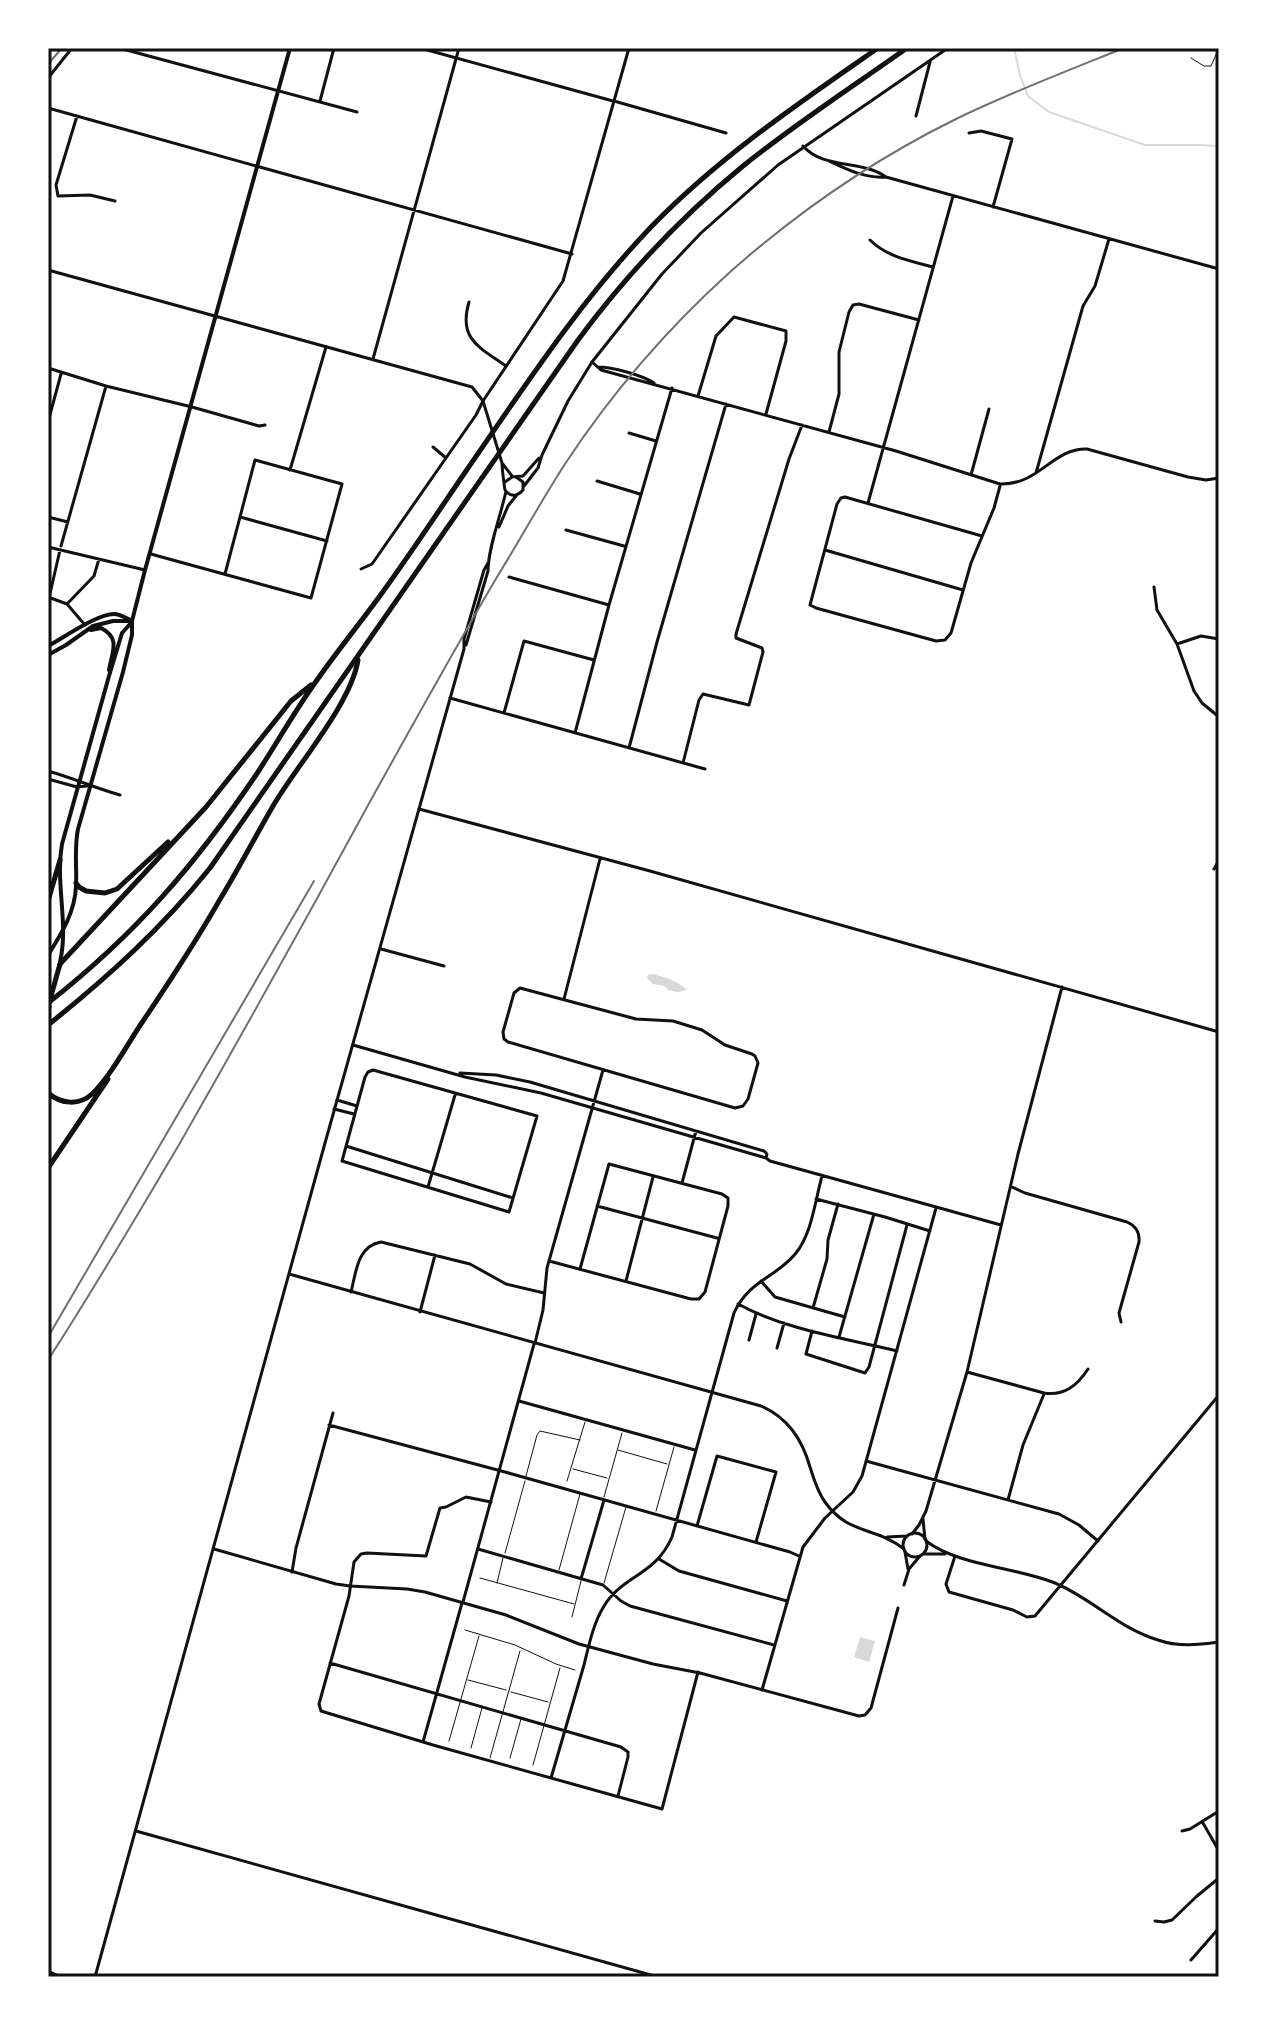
<svg xmlns="http://www.w3.org/2000/svg" width="1267" height="2025" font-family="Overpass,sans-serif">
<rect width="100%" height="100%" fill="#fff"/>
<path fill="#d9d9d9" d="M653,974C665,977 678,981 687,990L678,992L668,990L664,986L653,984L647,978L648,975Z
M860,1637L875,1641L869,1662L854,1657Z"/>
<g fill="none" stroke-linecap="round" stroke-linejoin="round">
<path stroke="#d9d9d9" stroke-width="2" d="M1014,48L1020,75L1028,96L1049,112L1145,145H1198L1219,146"/>
<path stroke="#111" stroke-width="1" d="M1191,58L1204,66H1211L1219,48
M618,1450L667,1464
M573,1469L607,1478
M526,1476L537,1435L540,1431L580,1440
M567,1481L585,1422
M604,1497L622,1433
M656,1511L674,1447
M505,1553L525,1481
M559,1570L580,1494
M480,1578L574,1604
M497,1583L503,1558
M604,1583L626,1507
M572,1617L581,1581
M465,1630L515,1645L556,1664L575,1670
M468,1680L506,1690
M511,1692L548,1702
M449,1741L479,1636
M471,1748L482,1708
M490,1758L520,1651
M510,1758L521,1719
M533,1765L560,1668"/>
<path stroke="#111" stroke-width="3" d="M119,48L357,112
M320,101L334,48
M614,101L726,133
M48,108L572,254
M77,116L56,185L58,196L90,195L115,201
M916,116L930,62
M969,133L981,131L1012,139L993,207
M803,146C824,170 861,159 886,177L1219,269
M829,161C846,169 866,179 886,177
M870,240C887,257 911,261 933,267
M469,302C458,339 479,347 506,366
M48,340L49,336
M373,359L459,48
M592,362L601,370L896,451L1000,484C1040,485 1052,448 1087,449L1188,477L1206,480L1219,478
M598,367C612,367 642,375 654,383
M48,368L106,386L192,407L259,426L265,425
M698,396L716,336L734,317L786,331V341L766,414
M48,422L61,374
M829,432L839,394V352L849,312L853,305L859,304L919,320
M629,433L656,441
M433,447L446,458
M290,470L326,347
M1036,473L1083,306L1095,286L1109,239
M971,475L989,409
M597,481L640,494
M868,503L953,196
M48,517L68,522
M240,517L327,541
M566,530L624,546
M982,536L845,497L841,498L837,504L810,605L816,608L936,641L945,640L951,633L971,563L994,508L1000,486
M61,546L106,386
M48,547L145,570
M825,550L963,590
M151,554L158,556L311,598L342,484L255,460L225,574
M361,569L372,564L476,415L483,401
M509,577L609,605
M1154,587L1157,610L1177,644L1194,691L1202,703L1219,717
M48,597L67,604L85,625
M49,598L60,550
M67,604L94,576L99,559
M1177,644L1201,636L1219,639
M450,698L705,769
M504,713L524,641L594,660
M575,733L609,605L672,388
M629,748L657,642L726,404
M683,763L699,700L703,694L749,705L763,652L762,648L736,638V634L789,459L802,425
M48,771C73,778 95,788 120,795
M48,779L77,787L87,786
M419,809L650,871L1219,1032
M1214,869L1219,860
M381,949L444,966
M520,988L636,1019L673,1021L702,1030L725,1045L752,1054L755,1056L758,1063L748,1099L743,1106L735,1108L508,1042L504,1039L503,1032L514,993Z
M564,999L600,859
M353,1045L465,1077L541,1093L766,1158L770,1161L1001,1225
M373,1070L537,1116L509,1212L342,1161L365,1077L368,1072Z
M460,1073L496,1075L530,1082L764,1151L767,1154L766,1158
M337,1100L357,1106
M334,1109L354,1114
M346,1146L513,1198
M682,1183L696,1131
M428,1187L455,1095
M1012,1187L1025,1193L1127,1222C1136,1226 1140,1232 1139,1242L1119,1313L1121,1322
M816,1199L885,1217L930,1231
M597,1206L717,1238
M549,1261L691,1299H699L705,1292L728,1206V1198L722,1194L609,1164L580,1269
M626,1281L653,1177
M761,1281L775,1297L845,1317
M351,1292C356,1273 357,1246 381,1242L470,1264L506,1284L544,1293
M738,1304C786,1330 844,1338 897,1351
M813,1308L827,1259L828,1240L838,1204
M420,1312L435,1255
M812,1331L806,1354L865,1373L869,1367L907,1225
M839,1337L874,1214
M749,1340L756,1314
M535,1343L543,1310L547,1268L603,1070
M777,1348L784,1323
M967,1372L1044,1393C1064,1396 1077,1386 1088,1369
M519,1401L695,1450
M329,1425L505,1472L790,1552L799,1556
M866,1461L1059,1514L1079,1525L1098,1541
M1008,1500L1023,1445L1044,1394
M491,1502L466,1497L446,1507L440,1508L426,1556L367,1553L361,1554L354,1562L349,1596L319,1704L321,1711L433,1745L662,1809L698,1672
M923,1519L925,1539
M697,1526L717,1456L776,1472L756,1542
M912,1534L919,1525L926,1511L967,1372L1018,1154L1062,987
M926,1541C959,1566 1016,1567 1055,1583C1091,1598 1120,1629 1158,1640C1178,1647 1198,1645 1219,1642
M478,1549L603,1585L621,1601L630,1606L774,1645
M905,1552L908,1569
M923,1554H945
M955,1556L946,1584L949,1592L1013,1610L1027,1617L1035,1616L1219,1395
M659,1559L679,1571L787,1601
M292,1572L296,1548L333,1413
M581,1579L604,1500
M904,1585L909,1569L920,1556
M330,1663L621,1747L628,1752V1757L618,1796
M762,1690L803,1547L825,1518L853,1492L862,1476L936,1208
M423,1742L462,1603
M551,1778C562,1740 573,1702 584,1665C589,1645 593,1624 604,1606C623,1575 655,1576 672,1537L734,1313C749,1280 776,1278 796,1253C812,1233 815,1201 822,1176
M1203,1823L1219,1851
M136,1831L658,1977
M1182,1831L1190,1829L1219,1811
M1155,1921L1164,1922L1172,1920L1197,1896L1219,1878
M1191,1960L1219,1928"/>
<path stroke="#111" stroke-width="3" d="M420,48L613,101
M48,78L72,48
M48,270L472,387L483,401L502,463C502,467 504,485 505,490C510,497 517,497 523,490V482L516,477
M483,401L563,281L629,48
M502,463L512,476
M505,482L512,477L523,476L539,458
M524,486L538,468L542,455L568,401L592,362L662,274L701,233L778,165L948,48
M499,527L508,506L516,496
M466,645L488,571C488,548 501,515 506,491
M289,1274L761,1406C788,1418 802,1439 810,1467C814,1479 817,1491 825,1502C848,1535 877,1527 904,1549
M903 1545a12 12 0 1 1 24 0a12 12 0 1 1-24 0Z
M887,1537L907,1536
M214,1549L336,1584L350,1586L407,1589L425,1592L506,1615L579,1644L653,1664L700,1673L859,1716L865,1715L871,1708L898,1608
M463,1602L534,1344
M48,1971L61,1977
M95,1977L325,1143L464,649V639L484,570L488,563"/>
<path stroke="#111" stroke-width="4" d="M91,630L101,628C121,638 112,652 109,670
M48,646C65,637 97,614 114,614C120,614 126,618 132,621
M48,655L66,645L93,626L113,621H130
M48,955C62,933 75,912 76,886C77,866 74,848 78,829L123,672L132,635V621L145,570L290,48
M60,962C69,923 55,884 62,844L109,676L122,633L131,623"/>
<path stroke="#111" stroke-width="5" d="M49,1003L60,964"/>
<path stroke="#111" stroke-width="5" d="M76,883L79,887L86,891L105,893L117,889L168,842
M48,901L60,860
M60,964L206,807L291,701L311,685
M48,1003C136,934 196,864 258,772C278,741 296,709 317,680C338,650 361,622 382,593C411,553 438,512 466,471C524,387 580,301 652,226C719,157 799,103 878,48
M48,1014L49,1006
M48,1025C108,977 162,928 210,868L578,340C626,275 681,217 743,166C795,124 852,87 907,48
M48,1093C61,1104 79,1106 92,1094C110,1077 127,1045 141,1024C168,984 195,943 219,901C238,870 255,837 273,806C297,765 351,704 358,660
M48,1168L108,1079"/>
<path stroke="#707070" stroke-width="2" d="M48,64L62,48
M48,1337L314,881
M48,1360C94,1289 137,1216 180,1143C245,1029 309,914 372,798C413,724 454,650 497,577C520,540 541,501 565,464C611,394 667,329 730,272C798,212 873,160 954,120C1009,93 1067,71 1124,48"/>
</g>
<rect width="1267" height="2025" fill="none" stroke="#ffffff" stroke-width="100"/>
<rect x="50" y="50" width="1167" height="1925" fill="none" stroke="#111" stroke-width="3"/>
</svg>
